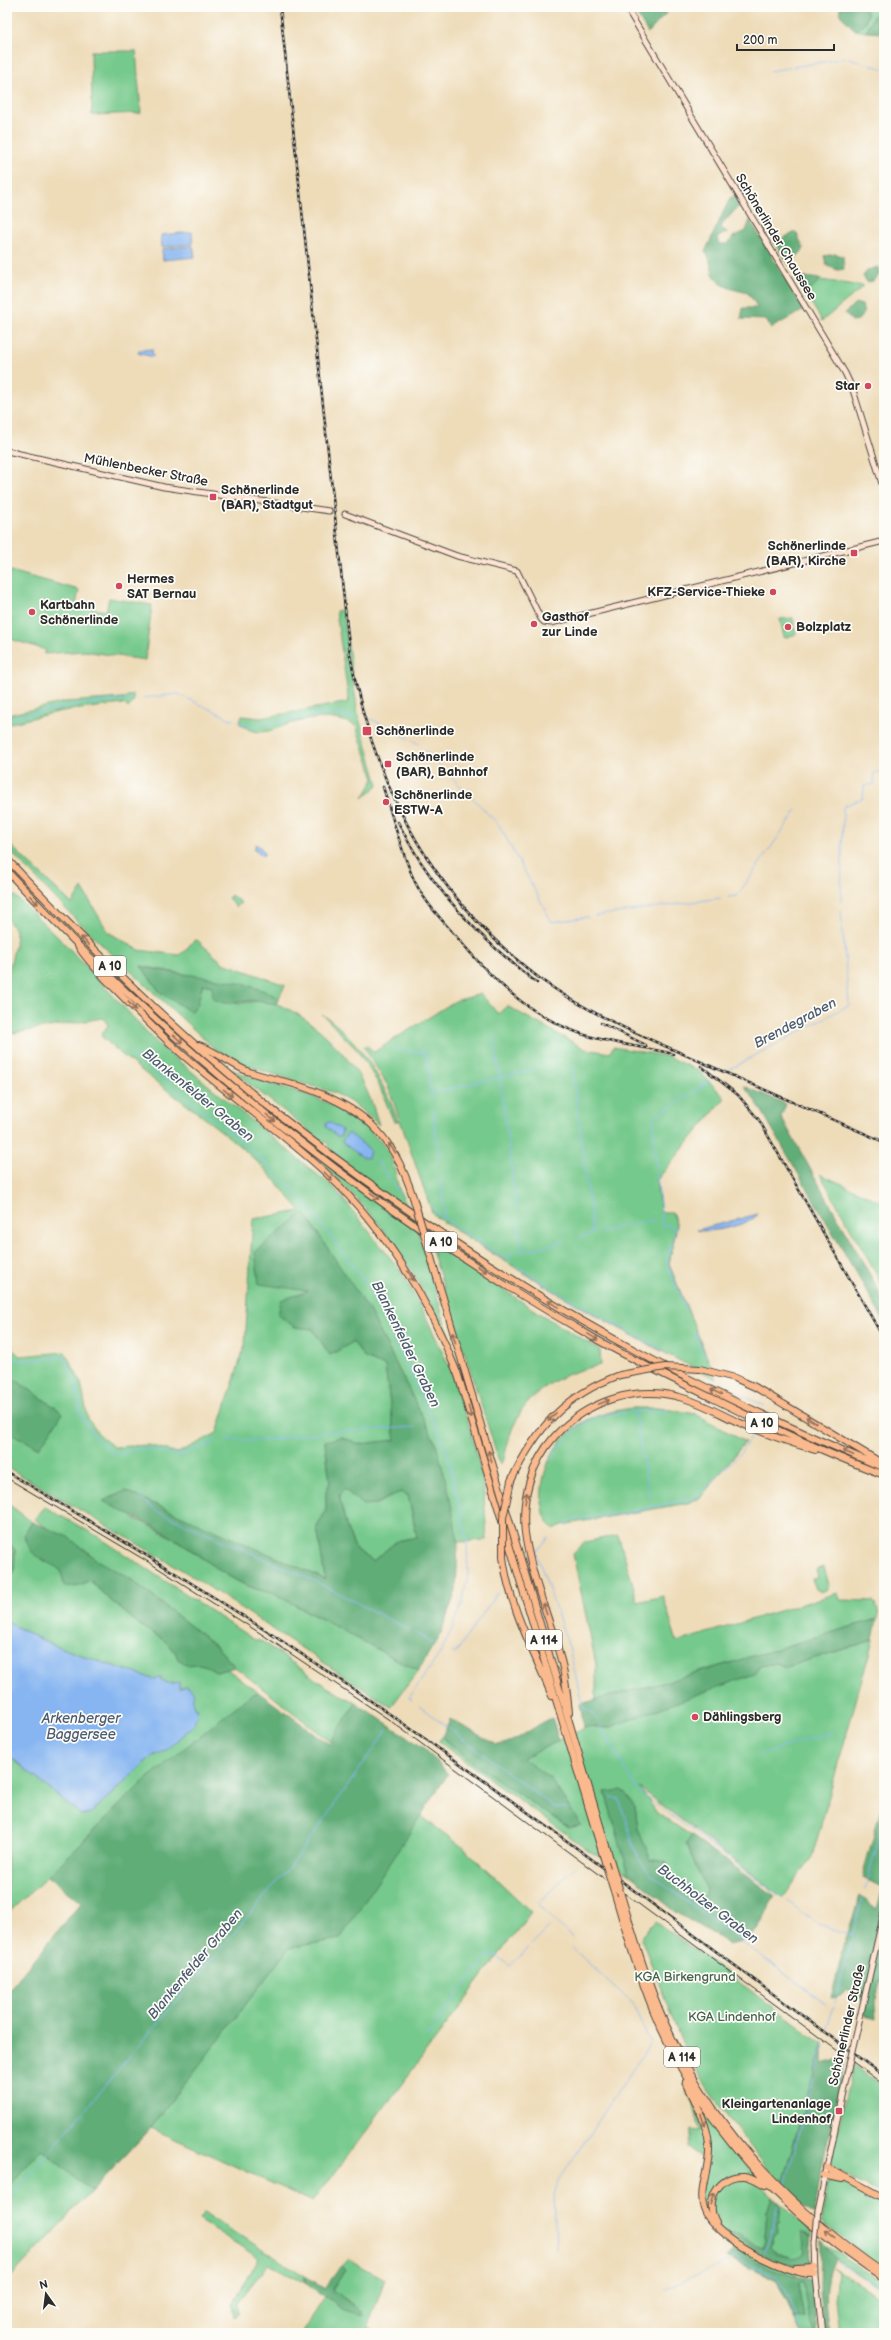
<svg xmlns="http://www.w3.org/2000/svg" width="891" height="2340" font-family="'Balsamiq Sans',sans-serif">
<rect width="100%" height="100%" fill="#fdfcf7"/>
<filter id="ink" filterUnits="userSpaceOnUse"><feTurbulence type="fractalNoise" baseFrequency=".025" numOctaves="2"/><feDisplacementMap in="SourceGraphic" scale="8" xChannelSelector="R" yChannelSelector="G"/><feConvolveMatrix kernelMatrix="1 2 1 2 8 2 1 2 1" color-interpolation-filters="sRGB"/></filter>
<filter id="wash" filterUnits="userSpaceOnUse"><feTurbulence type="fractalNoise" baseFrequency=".012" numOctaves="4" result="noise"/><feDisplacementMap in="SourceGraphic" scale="16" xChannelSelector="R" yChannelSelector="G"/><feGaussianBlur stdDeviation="0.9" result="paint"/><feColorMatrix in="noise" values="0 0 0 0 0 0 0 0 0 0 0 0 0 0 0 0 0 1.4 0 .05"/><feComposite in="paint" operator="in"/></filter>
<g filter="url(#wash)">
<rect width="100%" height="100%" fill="#eedcb9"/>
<path fill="#76c98c" stroke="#507a5c" d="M864,7H883L874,16L866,32L855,30L865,23L868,14Z
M91,51H136L141,113L92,115Z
M820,280L864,286L822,321L806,294Z
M7,570L79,590L76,605L106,611L109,598L152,605L145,660L84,651L44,654L46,650L7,638Z
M343,610L358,715L378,785L363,798L374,779L356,726C334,714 309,718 286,725C276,729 264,734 253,731C248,730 243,725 239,723L242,716L261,718L349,702L336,611Z
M793,618L796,634L784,638L780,619Z
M133,694V702L128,708L124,704L62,711L7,724V715L65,702L124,698Z
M7,842L72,904L82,888L108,932L139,950L179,955L185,951L193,941L197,940L223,963L285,985L279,998L255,988L141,966L160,992L191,1012L197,1005L203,984L212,986L238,1004C250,1001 265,1000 277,1004C313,1018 348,1053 365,1087C371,1099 375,1112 379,1125L354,1104L335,1093L244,1065L215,1049L88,932L7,848Z
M12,893L66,945L158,1044L335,1189L400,1270L426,1317L448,1364L469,1425L483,1480L487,1540L458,1542L436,1444L370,1312L311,1291L295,1327L312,1329L330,1355L353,1342L365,1358L385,1366L395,1441L360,1444L341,1437L325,1442L330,1482L326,1492V1510L317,1527L325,1579L125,1491L133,1518C144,1523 154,1527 164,1533C201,1553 230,1587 273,1593L418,1671L391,1707L192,1576L7,1467V1431L39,1448L63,1413L7,1374V1345L20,1356L65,1352L81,1383L88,1419L100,1436L114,1447L148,1445L178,1453L217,1433L245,1345L253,1219L301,1211C288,1197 276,1181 263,1167C213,1119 152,1084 101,1036L108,1025L103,1018L7,1034V979L15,945L16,931L7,919V897Z
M231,895L241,903L236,907L228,898Z
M481,994L498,1014L507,1006L585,1049L610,1053L613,1047L666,1056L699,1071L725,1098L656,1181L661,1212H672L677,1225L669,1264L716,1379C619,1331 527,1277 436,1217L432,1212L388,1086L364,1047L366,1045L374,1052L455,1001Z
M322,1014C361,1041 382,1078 398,1121L394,1122L378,1083L358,1051Z
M230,1069C290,1095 340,1092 385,1147C399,1165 393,1193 411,1208L452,1347C431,1303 408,1260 377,1222C359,1200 339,1182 320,1162L329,1144L321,1140Z
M820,1174L879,1201L884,1192V1295L879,1279Z
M432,1240L537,1312L600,1350L601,1365C565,1372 531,1388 515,1423C509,1434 507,1449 503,1461L500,1464L430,1244Z
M632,1408H659L696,1414L745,1442L701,1497L688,1503L562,1525L553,1529C550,1524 545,1518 544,1513C536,1484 550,1445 574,1428C590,1416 612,1411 632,1408Z
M344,1489L376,1504L400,1492L408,1495L417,1537L397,1541L373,1561L356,1550L347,1529L339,1496Z
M7,1503L32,1522L24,1536L35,1555L55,1564L63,1575L80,1585L90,1580C103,1595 120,1608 135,1621C149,1634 172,1639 178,1659L188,1665C200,1663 206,1664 217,1672L227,1669L258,1692L144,1781L48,1876L7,1914V1754L81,1815L91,1813L151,1757L168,1749L189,1729L197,1709L193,1705C192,1696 194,1692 186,1686L179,1689V1683L170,1685L161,1681V1678L153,1679C104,1662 51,1649 7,1621V1578L14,1574L15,1550L7,1541Z
M45,1507L97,1536L253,1639L263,1642L327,1687L356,1703L331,1742L235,1667L216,1646L128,1577L97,1561L86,1550L54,1533L34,1519Z
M618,1535L638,1602L663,1596L677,1642L838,1593L840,1600L873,1601L879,1609L877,1619L666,1682L596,1700V1664L573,1554L585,1542Z
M824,1567L829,1585L826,1590L821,1592L816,1589L812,1579L818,1578L816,1570Z
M873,1640L812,1857L783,1898L640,1788L657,1813L692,1836L686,1844L707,1890L705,1896L700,1897L672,1875L666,1862L650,1859L638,1829L635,1807L605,1792L629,1874L591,1852L439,1742L442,1737L480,1768L569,1828L550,1778L521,1758L589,1726L609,1728L632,1717L754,1674L760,1666L776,1663L786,1667Z
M413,1810L465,1849L531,1912L313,2202L151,2128L7,2281V2189L41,2149L50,2157Z
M655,1921L823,2043L781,2187L708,2090L680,2038L641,1938Z
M853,2064L884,2087V2127L882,2130L878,2176L880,2185L884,2187V2195L834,2170L831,2160L847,2090L849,2087Z
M693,2089L733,2148L760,2181V2185L812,2232V2236L806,2232C805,2238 806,2249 804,2254C798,2265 775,2254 770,2247L776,2223L779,2222L781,2206L772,2196L767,2212L764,2248C756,2247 742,2238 732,2234C758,2252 776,2267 809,2263L810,2259L811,2263L808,2266L797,2268V2275C769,2274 708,2242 701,2212C697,2194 703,2175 703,2157L688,2147L691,2129L700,2130L694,2106L687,2092Z
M836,2179L884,2201V2265L871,2260L821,2222L827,2185L828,2183Z
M204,2213L305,2276V2283L268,2264L238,2302V2314L234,2318L232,2305L259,2258L199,2220Z
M826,2245L884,2283V2290L835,2259Z
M348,2259L385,2279L368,2326L379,2333H302L325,2297L343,2309L354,2304L331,2291L345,2270L341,2266Z
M833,2268L884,2300V2333H839L835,2300L839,2273Z
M803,2281L815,2333H801L794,2318L805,2317C799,2302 798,2299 799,2283Z"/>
<path fill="#60ad78" stroke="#466c52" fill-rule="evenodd" d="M632,7H672L648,33Z
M840,7H864L868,14L865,23L855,30L840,15Z
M883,7L884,33L866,32L874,16Z
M734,196L740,206C733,210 731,217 724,221L721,228L727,232L717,238L719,244H728L733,237L746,231L750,220L804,310L771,328L766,320L741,319L743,308H758L748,293C731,289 714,286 711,266C710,261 709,256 705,252L730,198Z
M796,232L804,249L789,265L774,242Z
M835,254L843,256L844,269L838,270L827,266L824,256Z
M878,267L879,275L873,281L867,282L863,276L868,270Z
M795,276L821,279L806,294Z
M855,303L862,305L864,314L858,320L852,321L845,313Z
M141,966C185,978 239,975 279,998L276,1004C269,1003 261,1001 254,1001C238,1000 230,1008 213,999L212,986L203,984L197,1005L191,1012L160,992Z
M744,1086L786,1104L781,1117L877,1287L884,1306V1321L759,1106Z
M304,1212L370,1312L436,1444L449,1493L458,1542L456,1591L441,1633L418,1671L273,1593C232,1587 201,1554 166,1533C146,1521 123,1513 103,1501L125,1491L325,1579L317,1527L326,1510V1492L330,1482L325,1441L341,1437L360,1444L395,1440L385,1366L365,1358L353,1342L330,1355L313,1329L295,1327L278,1315L281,1300L309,1291L259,1284L255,1252ZM344,1489L363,1505L376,1504L400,1492L408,1495L417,1537L397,1541L373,1561L356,1550L347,1529L339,1496Z
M7,1374L63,1413L39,1448L7,1431Z
M32,1522L68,1537L98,1561L128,1577L216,1646L235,1667L217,1672C206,1664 200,1663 188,1665L178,1659C172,1639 149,1634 135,1621C120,1608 103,1595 90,1580L80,1585L64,1587C62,1561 51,1568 35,1555C30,1551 27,1542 24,1536Z
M7,1541L15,1550L14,1574L7,1578Z
M877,1619L873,1640L786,1667L776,1663L760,1666L754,1674C706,1691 658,1709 611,1727C602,1730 593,1724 584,1728L580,1704L666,1682Z
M258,1692L329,1744L356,1703L424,1748L448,1774L340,1939L289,1948L151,2128L91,2191L41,2149L7,2189V1992L81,1903L48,1876L144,1781L249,1696Z
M552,1718L559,1741L522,1758L550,1778L581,1825L569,1828L480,1768L442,1737L450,1719L497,1745C516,1744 534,1725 552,1718Z
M622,1790L635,1807L638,1829L651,1860L666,1862L672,1875L700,1897L705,1896L707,1890L686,1844L692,1836L775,1896L756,1929L746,1940L729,1944L676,1912L629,1874L605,1792Z
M884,1798V1967L875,2003L876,2019L865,2016V2001L852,1996L849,1989L840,1996L831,1998L845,1942L860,1896L877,1909L883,1888L862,1877Z
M823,2045V2064L836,2060L845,2062L823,2162L814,2215L781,2187Z
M772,2196L781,2206L779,2222L776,2223L777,2232L773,2235L770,2247C777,2257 797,2264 805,2253L802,2231L812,2236L809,2263C784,2274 752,2247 732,2234L734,2232L758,2247L764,2248L767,2212Z
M821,2240L826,2245L835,2259C823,2282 826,2309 830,2333H825L820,2290Z
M736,2250L770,2269L812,2280L818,2333H815L807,2310L803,2281L799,2283C798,2299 800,2302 805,2317L794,2318L777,2281L726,2257Z
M341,2266L345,2270L332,2291L354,2304L363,2313V2316L343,2309L305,2283V2276L325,2288Z"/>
<path fill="#86b5f1" stroke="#58708e" d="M192,232L193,244L162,247L161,235Z
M193,246L195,257L163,260L162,249Z
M152,349L153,357L138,353L139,350Z
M256,844L265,852L263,856L254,850Z
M330,1122L342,1130L341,1136L338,1137L326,1127V1123Z
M347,1134H350L370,1150L368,1158L362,1157L343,1143L342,1141Z
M758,1214C752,1224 710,1234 697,1230Z
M7,1621C51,1649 104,1662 153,1679L161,1678V1681L170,1684L179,1682V1689L186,1686C199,1695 191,1691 193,1705L198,1712L194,1724L168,1749L151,1757L91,1813L81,1815L7,1754Z"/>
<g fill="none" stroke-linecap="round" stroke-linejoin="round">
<path stroke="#86b5f1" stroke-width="1" d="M849,58L884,69
M770,71L846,58
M143,698L178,694L233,720
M7,719L68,706L132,699
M371,719L419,744
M238,722L251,726L260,725L328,713L354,717
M425,750L499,825L552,922L588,917
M728,897L737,896L797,810
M841,902L843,809L844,806L863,798L864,786L874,784V773L884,771
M595,916L720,898
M494,1036L517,1209
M396,1049L426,1053L432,1099
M130,1053L238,1138L290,1186L338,1246L370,1289L447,1451L467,1541L468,1574L462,1604L452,1629L441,1652L409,1698L413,1701
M572,1065L593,1234L580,1237
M728,1070L849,1005L841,910
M435,1092L536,1069
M433,1109L439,1160
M375,1159L399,1192
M441,1180L445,1219
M432,1207L437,1211V1214L499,1256L509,1258V1262
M518,1222L522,1252L565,1241
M600,1232L654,1220
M509,1255L515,1253
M515,1266L569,1299L666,1352
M686,1311L669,1269L667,1258L676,1227L662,1225C659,1189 654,1154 653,1118L710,1081
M694,1331L701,1350L709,1359
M7,1356C21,1366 48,1356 65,1358L77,1388L80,1413L86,1424L94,1436L115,1455L141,1448L177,1455L187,1453L216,1441
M724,1387L765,1406
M635,1413L649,1497
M226,1439L258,1441L327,1432L415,1427
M551,1459C588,1404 610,1415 668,1410
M140,1497L156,1511L236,1547
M566,1523L577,1519L620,1514L696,1497L740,1454L751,1437
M549,1537L536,1552L569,1647L583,1708L592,1712L598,1721
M237,1547L317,1582L409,1630
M415,1633L436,1644
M452,1652L455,1654L497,1593
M419,1706L554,1807L568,1808
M600,1726L638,1791L783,1898
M758,1755L834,1732
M610,1797L619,1799L637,1856L651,1875L827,2004
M865,1890L884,1819
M540,1901L575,1867
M787,1901L821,1926L853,1935
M539,1903V1906L573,1938
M852,1936L862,1899
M739,1939L742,1935
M835,2002L852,1939
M449,2006L487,1956L496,1955L510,1966L549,1927
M827,2028L834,2006
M427,2036L447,2010
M816,2072L823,2046
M785,2186L814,2077
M7,2202L297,1858L387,1730
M556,2249L554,2192L557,2183L651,2042L631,2002L572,1948
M765,2253L779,2205
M837,2262L884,2291
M760,2270L761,2266
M664,2290L734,2258L777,2278L785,2289L803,2333"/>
</g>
</g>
<g filter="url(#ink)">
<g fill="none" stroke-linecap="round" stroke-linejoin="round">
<g stroke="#484640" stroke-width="7">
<path id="secondary" d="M626,7L845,373L853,390L884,490
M7,451L164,487L329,511
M345,514L457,556L517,571L541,619L544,622L551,623L884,541
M855,2039L884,1912
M818,2211L847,2073
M815,2242L816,2277L822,2333"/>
</g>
<g stroke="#484640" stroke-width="8">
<path id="motorway" d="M7,859C91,948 178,1035 274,1111C392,1204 517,1288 649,1358C725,1399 804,1434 884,1468
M7,871C178,1057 381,1218 601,1342C637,1362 675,1380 712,1398C768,1426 825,1453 884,1475
M78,946C88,962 101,974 113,987C136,1010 158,1033 183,1055C229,1095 280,1131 325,1172C386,1229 428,1298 458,1375L605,1862
M199,1045C216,1051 230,1064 247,1071C263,1077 280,1080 297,1085C361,1106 392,1131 413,1197
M430,1254L613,1869
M700,1369L735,1378L755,1387L880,1462
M511,1481C536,1428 565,1395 620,1375
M503,1557C509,1606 533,1650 552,1696
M569,1712C567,1696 566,1680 562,1664C551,1621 531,1578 525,1533C521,1499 531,1463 554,1437C586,1401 636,1384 683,1398C702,1403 720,1414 738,1422C763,1433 789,1442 815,1450
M614,1891C626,1932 638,1973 654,2012C701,2125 783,2213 884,2279
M621,1895C636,1944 650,1994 673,2040C722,2139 794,2211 884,2273
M686,2082C696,2104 710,2127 709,2151C709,2170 698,2191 704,2209C713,2238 786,2275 815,2274
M826,2167L884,2198
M824,2175L842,2179
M716,2223C704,2202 718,2174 745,2176C752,2177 758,2181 765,2185
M796,2269L815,2268"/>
</g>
<use href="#secondary" stroke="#fde3d1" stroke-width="5"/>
<use href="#motorway" stroke="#fbba8d" stroke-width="6"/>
<path stroke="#2b2b2b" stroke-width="1" d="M7,1478L150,1563L263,1635L388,1719L884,2085"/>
<g stroke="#2b2b2b" stroke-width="2.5">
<path id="rail" d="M280,7L350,655C370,764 412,858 491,936C509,953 528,971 549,985C575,1003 604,1018 633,1032L884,1142
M383,787C393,818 401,852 415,882C425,902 440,918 455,935C490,977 526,1014 579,1033C610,1044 642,1046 673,1054
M398,822C429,886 481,940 537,983
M601,1023L646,1045
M701,1066L738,1095L759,1120L884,1339
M7,1472C124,1541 240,1611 352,1688C533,1812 707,1946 884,2076"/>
</g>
<use href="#rail" stroke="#fdfcf7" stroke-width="1" stroke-dasharray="3" stroke-linecap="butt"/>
<g stroke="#484640" stroke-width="7" stroke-linecap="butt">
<path id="secondary-bridge" d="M847,2073L855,2039
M815,2242L818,2211"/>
</g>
<g stroke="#484640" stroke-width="8" stroke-linecap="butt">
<path id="motorway-bridge" d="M413,1197L430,1254
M620,1375L665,1367L700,1369
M503,1557V1518L511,1481
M605,1862L614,1891
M613,1869L621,1895"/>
</g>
<use href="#secondary-bridge" stroke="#fde3d1" stroke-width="5"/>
<use href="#motorway-bridge" stroke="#fbba8d" stroke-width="6"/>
</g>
<defs><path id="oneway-shaft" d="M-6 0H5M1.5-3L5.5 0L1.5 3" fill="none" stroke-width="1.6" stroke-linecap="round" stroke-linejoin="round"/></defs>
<g stroke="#93725c">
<use href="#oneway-shaft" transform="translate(34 900) rotate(46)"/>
<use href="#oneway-shaft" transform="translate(85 941) rotate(-134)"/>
<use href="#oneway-shaft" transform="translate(132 1006) rotate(47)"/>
<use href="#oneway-shaft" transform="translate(178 1039) rotate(42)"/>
<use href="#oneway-shaft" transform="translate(228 1093) rotate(39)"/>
<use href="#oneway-shaft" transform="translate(271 1118) rotate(38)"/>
<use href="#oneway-shaft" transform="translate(392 1148) rotate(-126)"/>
<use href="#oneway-shaft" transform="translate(328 1176) rotate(45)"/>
<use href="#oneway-shaft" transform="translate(375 1196) rotate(36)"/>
<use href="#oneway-shaft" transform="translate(482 1269) rotate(33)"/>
<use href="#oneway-shaft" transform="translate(411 1276) rotate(58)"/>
<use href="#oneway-shaft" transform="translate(553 1304) rotate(-149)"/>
<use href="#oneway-shaft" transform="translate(593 1337) rotate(31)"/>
<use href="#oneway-shaft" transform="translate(454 1338) rotate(-107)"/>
<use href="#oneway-shaft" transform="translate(716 1392) rotate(-154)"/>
<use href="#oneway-shaft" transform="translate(604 1402) rotate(-21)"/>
<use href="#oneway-shaft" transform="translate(470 1412) rotate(73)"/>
<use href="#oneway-shaft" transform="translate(552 1417) rotate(134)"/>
<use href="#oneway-shaft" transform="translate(811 1420) rotate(-148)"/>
<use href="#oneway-shaft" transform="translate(848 1453) rotate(-157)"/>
<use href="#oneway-shaft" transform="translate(490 1456) rotate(-107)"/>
<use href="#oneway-shaft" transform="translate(526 1498) rotate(-81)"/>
<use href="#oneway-shaft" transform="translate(545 1609) rotate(-107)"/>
<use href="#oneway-shaft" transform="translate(703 2120) rotate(70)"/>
<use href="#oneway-shaft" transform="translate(713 2199) rotate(-72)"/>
<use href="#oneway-shaft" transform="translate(830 2234) rotate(-142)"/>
</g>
</g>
<g fill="#d1495b" stroke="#fdfcf7" stroke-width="1.5">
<circle cx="868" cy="386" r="4"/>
<rect x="209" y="493" width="8" height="8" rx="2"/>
<rect x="850" y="549" width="8" height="8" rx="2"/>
<circle cx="119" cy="586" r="4"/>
<circle cx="773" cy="592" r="4"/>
<circle cx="32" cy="612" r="4"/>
<circle cx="534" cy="624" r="4"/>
<circle cx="788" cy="627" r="4"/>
<rect x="362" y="726" width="10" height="10" rx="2"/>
<rect x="384" y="760" width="8" height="8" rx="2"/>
<circle cx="386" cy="802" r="4"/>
<circle cx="695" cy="1717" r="4"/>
<rect x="835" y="2107" width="8" height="8" rx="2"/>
</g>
<g text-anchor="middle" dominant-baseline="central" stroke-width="3.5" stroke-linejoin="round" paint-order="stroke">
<g fill="#fdfcf7" stroke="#6a6a68" stroke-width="1">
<rect x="94" y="956" width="32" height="20" rx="3"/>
<rect x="425" y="1232" width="32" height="20" rx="3"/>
<rect x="746" y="1413" width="32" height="20" rx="3"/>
<rect x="526" y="1630" width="36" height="20" rx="3"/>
<rect x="664" y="2047" width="36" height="20" rx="3"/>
</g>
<g font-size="12" font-weight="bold" fill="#2b2b2b">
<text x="110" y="966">A 10</text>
<text x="441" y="1242">A 10</text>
<text x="762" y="1423">A 10</text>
<text x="544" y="1640">A 114</text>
<text x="682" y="2057">A 114</text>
</g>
<g font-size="13" fill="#2b2b2b" stroke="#fdfcf7">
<text transform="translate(776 237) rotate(59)">Schönerlinder Chaussee</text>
<text transform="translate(146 470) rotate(11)">Mühlenbecker Straße</text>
<text transform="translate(847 2025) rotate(-77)">Schönerlinder Straße</text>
</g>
<g font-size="13" font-weight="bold" fill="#2b2b2b" stroke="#fdfcf7" text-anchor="start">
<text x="860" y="386" text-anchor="end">Star</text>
<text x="221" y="490">Schönerlinde<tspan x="221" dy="15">(BAR), Stadtgut</tspan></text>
<text x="846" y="546" text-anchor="end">Schönerlinde<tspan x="846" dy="15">(BAR), Kirche</tspan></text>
<text x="127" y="579">Hermes<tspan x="127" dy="15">SAT Bernau</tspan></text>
<text x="765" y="592" text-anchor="end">KFZ-Service-Thieke</text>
<text x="40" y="605">Kartbahn<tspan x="40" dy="15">Schönerlinde</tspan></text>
<text x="542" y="617">Gasthof<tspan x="542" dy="15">zur Linde</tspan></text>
<text x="796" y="627">Bolzplatz</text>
<text x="376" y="731">Schönerlinde</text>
<text x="396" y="757">Schönerlinde<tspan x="396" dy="15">(BAR), Bahnhof</tspan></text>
<text x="394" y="795">Schönerlinde<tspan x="394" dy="15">ESTW-A</tspan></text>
<text x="703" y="1717">Dählingsberg</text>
<text x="831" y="2104" text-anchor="end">Kleingartenanlage<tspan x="831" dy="15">Lindenhof</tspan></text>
</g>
<g font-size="13" fill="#45624d" stroke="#fdfcf7">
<text x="685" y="1977">KGA Birkengrund</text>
<text x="732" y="2017">KGA Lindenhof</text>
</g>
<g font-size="14" font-style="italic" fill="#4b5b70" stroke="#fdfcf7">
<text transform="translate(795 1023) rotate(-28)">Brendegraben</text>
<text transform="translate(198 1095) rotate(39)">Blankenfelder Graben</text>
<text transform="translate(406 1344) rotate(64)">Blankenfelder Graben</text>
<text x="81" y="1718">Arkenberger<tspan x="81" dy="16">Baggersee</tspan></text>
<text transform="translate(708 1904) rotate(37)">Buchholzer Graben</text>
<text transform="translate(195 1964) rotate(-50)">Blankenfelder Graben</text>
</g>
</g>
<rect width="891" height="2340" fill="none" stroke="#fdfcf7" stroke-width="24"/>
<g transform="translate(46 2294) rotate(346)" stroke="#fdfcf7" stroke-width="3" paint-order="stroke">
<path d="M0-3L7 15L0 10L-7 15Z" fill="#2b2b2b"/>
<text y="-6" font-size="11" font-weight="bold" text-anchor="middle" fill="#2b2b2b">N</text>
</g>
<path d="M737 44v6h97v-6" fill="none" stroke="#2b2b2b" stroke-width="2"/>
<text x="743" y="44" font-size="12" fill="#2b2b2b" stroke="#fdfcf7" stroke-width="3" paint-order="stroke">200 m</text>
</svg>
